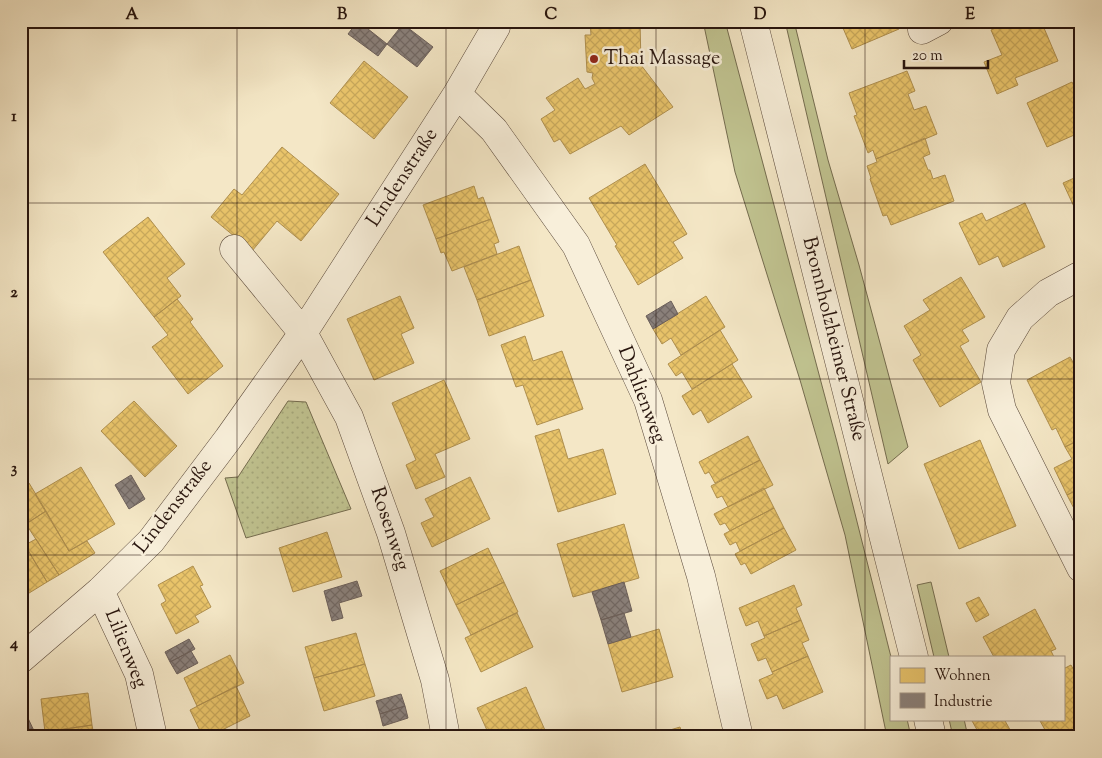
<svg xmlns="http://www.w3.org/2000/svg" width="1102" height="758" font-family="'Sorts Mill Goudy',serif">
<defs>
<pattern id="park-dots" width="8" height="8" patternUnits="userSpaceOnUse" patternTransform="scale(1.25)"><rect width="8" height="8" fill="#c1c491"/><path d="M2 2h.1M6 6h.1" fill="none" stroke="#a6a87c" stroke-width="1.8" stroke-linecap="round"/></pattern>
<pattern id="homes-cross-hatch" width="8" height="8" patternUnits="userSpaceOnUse" patternTransform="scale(1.25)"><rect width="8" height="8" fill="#e9c46a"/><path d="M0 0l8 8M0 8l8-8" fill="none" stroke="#c8a85b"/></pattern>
<pattern id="industry-cross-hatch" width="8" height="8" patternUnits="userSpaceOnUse" patternTransform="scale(1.25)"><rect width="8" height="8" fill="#8a817c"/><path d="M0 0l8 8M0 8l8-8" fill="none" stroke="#716864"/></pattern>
</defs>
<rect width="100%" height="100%" fill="#f4e7c6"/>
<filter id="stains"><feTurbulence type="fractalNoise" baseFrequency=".004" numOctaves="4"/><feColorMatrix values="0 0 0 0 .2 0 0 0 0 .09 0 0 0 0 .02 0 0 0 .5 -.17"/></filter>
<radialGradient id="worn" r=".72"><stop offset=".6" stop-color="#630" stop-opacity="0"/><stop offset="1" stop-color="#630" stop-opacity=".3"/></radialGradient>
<path fill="#c1c491" stroke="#746c4f" d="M703,21H725L837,442L891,657V719H907L911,737H887L845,535L800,380L735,172Z
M785,21H794L828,160L859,265L908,447L888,464Z
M931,582L949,657H934L917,585Z
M949,719H964L968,737H953Z"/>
<path fill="url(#park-dots)" stroke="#746c4f" d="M288,401L306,402L351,509L246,538L225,478L238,477Z"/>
<path fill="url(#homes-cross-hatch)" stroke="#af8f4e" d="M21,21H34L26,32L21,28Z
M590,21H640L641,65L673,107L629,135L621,126L570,154L560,139L554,142L541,119L555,110L546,98L578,78L585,89L595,84L592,78L593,73L587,72L585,35H591Z
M840,21H896L899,29L852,49Z
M1012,21H1041L1058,61L1015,78L1018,85L997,94L984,62L1002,55L991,30Z
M364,61L408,97L374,139L330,103Z
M907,71L915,91L908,94L914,110L926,106L937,134L876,159L873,150L868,153L854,116L857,115L849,93Z
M1072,82L1081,100V132L1047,147L1027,103Z
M925,138L930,154L923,157L928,170H930L933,179L945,175L954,201L891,225L887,215L883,216L870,179L871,178L867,166L877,162L876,159Z
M282,147L339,194L301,241L277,221L252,251L211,217L234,189L242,195Z
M645,164L687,234L673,242L683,258L638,285L615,246L617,245L589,198Z
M1081,175V209L1076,211L1063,183Z
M474,186L478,199L483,197L491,219L436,239L423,205Z
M1025,203L1045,247L1003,267L998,256L979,265L959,223L982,213L986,221Z
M148,217L185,264L167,278L181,296L154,317L103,252Z
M491,219L499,242L494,244L497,254L452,271L444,252L441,253L436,239Z
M519,246L531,280L477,300L464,267Z
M961,277L985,317L962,330L969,341L960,346L981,382L940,407L913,360L921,355L904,326L930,310L923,300Z
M531,280L544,316L489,336L477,300Z
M400,296L414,328L401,334L414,363L374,380L347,319Z
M706,296L725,327L681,355L671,338L662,344L653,329Z
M177,299L193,319L190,322L223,366L188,394L152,347L168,335L154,317Z
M720,330L738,360L692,389L682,372L676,376L668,364Z
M525,336L533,361L562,351L583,409L537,425L523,385L516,387L501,345Z
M1070,357L1081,376V439L1065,447L1056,428L1052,430L1027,380Z
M732,364L752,397L708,423L701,410L693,415L682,396Z
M444,380L470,439L435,454L445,477L416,489L406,465L416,460L392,403Z
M134,401L177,446L145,477L101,431Z
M559,429L568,459L603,449L616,494L558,512L535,436Z
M748,436L760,460L715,483L709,472L705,474L699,462Z
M1081,439V488L1067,495L1054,468L1072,459L1065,447Z
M980,440L1016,526L959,549L924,464Z
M760,460L773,485L728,507L722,496L717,498L711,486Z
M81,467L115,524L69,551L35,494Z
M470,477L490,519L432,547L421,523L434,517L425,499Z
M29,483L46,511L21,527V491Z
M764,488L774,508L730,531L725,523L720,525L714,514Z
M1081,488V519L1080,520L1067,495Z
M774,508L784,528L740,551L736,542L730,545L724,534Z
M46,511L69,551L87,541L95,553L59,575L26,524Z
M624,524L639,578L573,597L557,544Z
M784,528L796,550L751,574L745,563L741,565L735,554Z
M327,532L342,577L293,592L279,548Z
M21,539L47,582L21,598Z
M36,539L59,575L47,582L25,545Z
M488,548L504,582L456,605L440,571Z
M193,566L203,585L200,586L211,607L195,616L199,622L176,634L161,604L166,601L158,585Z
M504,582L518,612L471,635L456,605Z
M794,585L802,605L796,608L801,620L764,636L758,621L746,626L739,608Z
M979,597L989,615L976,622L966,603Z
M1035,609L1056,649L1051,651L1054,657H994L983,637Z
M517,613L533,647L481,672L465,638Z
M801,620L809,640L802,643L808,656L772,672L766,658L758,661L751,644L765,638L764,636Z
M659,629L673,677L622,692L608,644Z
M356,633L365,664L314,678L305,647Z
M230,655L244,683L197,706L184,678Z
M808,656L823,692L783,709L777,695L767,699L759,680L773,674L772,672Z
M365,664L375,696L324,711L314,678Z
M1071,665L1081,683V735L1076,737H1049L1039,719H1063V669Z
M236,686L250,716L208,737H203L190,710Z
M526,687L548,737H490L477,708Z
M88,693L92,725L45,732L41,699Z
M971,719H1004L1014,737H981Z
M92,725L94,737H45V732Z
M680,727L683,737H647Z"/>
<path fill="url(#industry-cross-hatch)" stroke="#6c605b" d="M358,21L387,44L378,56L348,34Z
M403,24L433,47L417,67L387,44Z
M671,301L678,314L653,329L646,316Z
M131,475L145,499L129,509L115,485Z
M357,581L362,596L339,603L343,618L332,621L324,591Z
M624,582L632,611L601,620L592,592Z
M624,613L631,637L608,644L601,620Z
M189,639L195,649L170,662L165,652Z
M191,651L198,663L177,674L170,662Z
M401,694L405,706L380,714L376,701Z
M405,706L408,718L383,726L380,714Z
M25,712L36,735L33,737L21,736V713Z"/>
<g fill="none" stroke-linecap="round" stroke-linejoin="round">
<g stroke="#5a493b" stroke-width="29">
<path id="minor" d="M753,21L914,657
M922,30L939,21
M457,94L494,130L576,245L648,400L701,576L739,737
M234,249L303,333L349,417L391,533L435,680L446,737
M1081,275L1048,293L1020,318L1001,350L996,383L1002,410L1081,568
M100,591L139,674L153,737
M21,659L100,591L151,541L228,439L303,333L457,94L496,27L497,21
M928,719L932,737"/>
</g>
<use href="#minor" stroke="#f8efda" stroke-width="28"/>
</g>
<path fill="none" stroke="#27140d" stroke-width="1" stroke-opacity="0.55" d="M237,21V737M446,21V737M656,21V737M865,21V737M21,203H1081M21,379H1081M21,555H1081"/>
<circle fill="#8f2418" stroke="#f8efda" stroke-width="2" cx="594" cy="59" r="5"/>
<g text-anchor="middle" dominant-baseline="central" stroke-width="5" stroke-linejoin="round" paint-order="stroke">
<g font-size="20" fill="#27140d" stroke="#f8efda" text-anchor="start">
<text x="604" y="59">Thai Massage</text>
</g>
<g font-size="20" fill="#27140d" stroke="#f8efda">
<text transform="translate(403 178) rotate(-57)">Lindenstraße</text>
<text transform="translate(833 339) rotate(76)">Bronnholzheimer Straße</text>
<text transform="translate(641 395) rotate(69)">Dahlienweg</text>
<text transform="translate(174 507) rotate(-52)">Lindenstraße</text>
<text transform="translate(389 529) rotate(72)">Rosenweg</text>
<text transform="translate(125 649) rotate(68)">Lilienweg</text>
</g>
</g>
<rect width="1102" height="758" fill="none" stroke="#f4e7c6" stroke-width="55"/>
<rect x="890" y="656" width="175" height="65" fill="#f8efda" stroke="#a49788"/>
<rect x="900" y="668" width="25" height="15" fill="#e9c46a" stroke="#a49788"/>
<text x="934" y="680" font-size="15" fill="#27140d">Wohnen</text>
<rect x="900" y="693" width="25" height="15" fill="#8a817c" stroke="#a49788"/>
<text x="934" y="706" font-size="15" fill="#27140d">Industrie</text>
<path d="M904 60v8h84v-8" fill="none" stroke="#27140d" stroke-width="2.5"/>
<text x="912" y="60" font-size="15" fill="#27140d" stroke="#f8efda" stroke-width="4" paint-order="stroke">20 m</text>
<rect x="28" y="28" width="1046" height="702" fill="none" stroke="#27140d" stroke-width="2"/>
<g font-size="16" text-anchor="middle" font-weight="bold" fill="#27140d">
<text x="132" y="19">A</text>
<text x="342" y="19">B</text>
<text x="551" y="19">C</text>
<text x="760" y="19">D</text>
<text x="970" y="19">E</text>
<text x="14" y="121">1</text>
<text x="14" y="297">2</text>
<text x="14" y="473">3</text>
<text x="14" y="648">4</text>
</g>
<rect width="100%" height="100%" filter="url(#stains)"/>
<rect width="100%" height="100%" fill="url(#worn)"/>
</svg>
